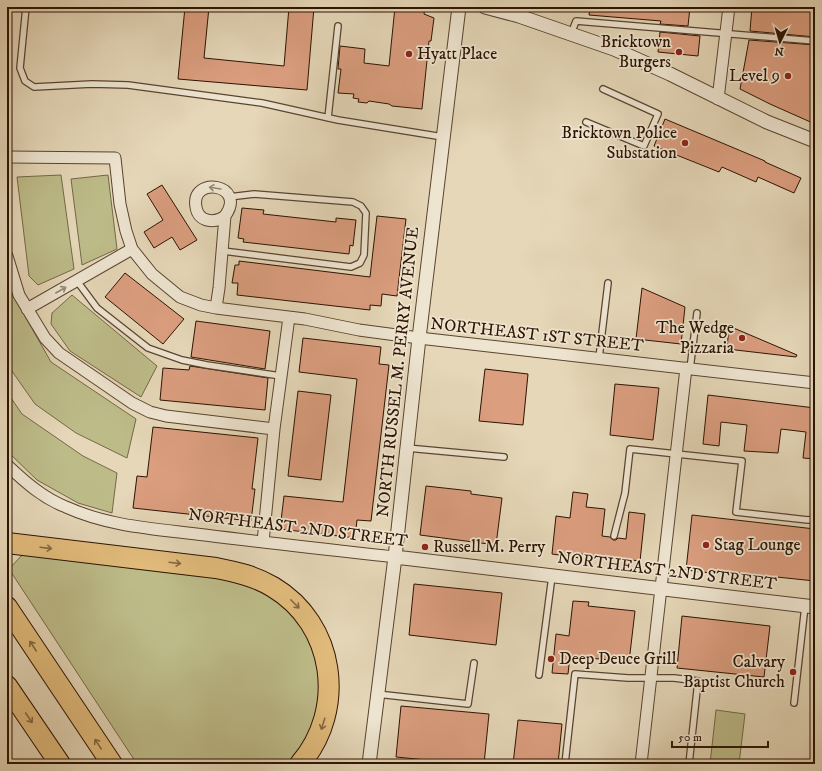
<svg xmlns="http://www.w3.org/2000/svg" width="822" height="771" font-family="'IM FELL DW Pica',serif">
<rect width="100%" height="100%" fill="#e5d7b8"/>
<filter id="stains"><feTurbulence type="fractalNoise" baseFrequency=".005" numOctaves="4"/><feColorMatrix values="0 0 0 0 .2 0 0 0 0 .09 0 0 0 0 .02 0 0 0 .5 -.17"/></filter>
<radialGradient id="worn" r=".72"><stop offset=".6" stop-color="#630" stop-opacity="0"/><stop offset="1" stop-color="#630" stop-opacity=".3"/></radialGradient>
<path fill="#bdbc89" stroke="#746846" d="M61,175L74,269L38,285L29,276L17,177Z
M108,175L117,249L82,265L71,179Z
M7,280L18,304L51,362L136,419L127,458L76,433L35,404L7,364Z
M72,295L157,366L141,397L70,351L51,324L52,313Z
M7,392L22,414L83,456L117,473L112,513L78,503L37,480L7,451Z
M23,554L244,580L279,599L307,631L321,670L315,726L291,764H137L9,569Z
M716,710L745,714L739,764H710Z"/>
<path fill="#db9e7f" stroke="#2c1302" d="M185,7H209L204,58L284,66L289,7H314L307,90L178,79Z
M395,7H425L424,14L434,18L431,41H429L422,109L392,106L389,104L369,101L367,103L358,102L359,99L353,98L354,94L338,93L341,69H338L340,46L365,49L364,63L389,66Z
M590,7H690L688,26L660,24L661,21L589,15Z
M752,7H815V37L750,31Z
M660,32L700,36L698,56L658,52Z
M749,40L815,45V124L770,104L740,89Z
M665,119L765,161V162L801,178L794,193L758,177L756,182L722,167L719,172L654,146Z
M162,185L197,240L180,250L172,237L154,248L144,232L163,220L147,194Z
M242,208L264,210L263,214L336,222V218L356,220L353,246L350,245L349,254L243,242L244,239L238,238Z
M377,216L406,219L397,296L382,294L381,306L370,305V310L237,295L238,283H232L235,265H239V261L370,277Z
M125,273L184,319L163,344L105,297Z
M642,288L685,307L681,344L636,339Z
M196,321L270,331L265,369L191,357Z
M729,326L797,355L796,357L727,349Z
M303,338L381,347L379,364L389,365L371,521L357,520L355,538L280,529L284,496L343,502L357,379L299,372Z
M190,366L268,378L265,410L160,400L163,368L189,370Z
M485,369L528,374L523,425L479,421Z
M615,384L659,388L653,440L610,435Z
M298,391L331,395L321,480L288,476Z
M708,395L815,408V459L803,458L806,432L781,429L778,453L744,451L747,425L721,422L719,446L703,444Z
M153,427L258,438L252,489H255L251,521L133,508L137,476L147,477Z
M426,486L471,491V494L502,498L496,545L420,535Z
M573,492L588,494L586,507L605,509L602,536L610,537L613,540H616L618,538L626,539L629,512L645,514L640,561L581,554L580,558L552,554L556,516L570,518Z
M692,515L815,529V581L719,571V574L686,570Z
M414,584L502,593L496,645L409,635Z
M573,601L589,602L588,606L635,611L629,662L570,656L568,674L552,673L556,634L569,636Z
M682,616L770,626L764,677L677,668Z
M401,706L489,714L484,764H467L396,757Z
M518,720L562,724L558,764H513Z"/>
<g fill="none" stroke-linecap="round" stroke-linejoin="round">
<g stroke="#5a4430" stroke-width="8">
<path id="service" d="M26,7L20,68L25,81L34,87L92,84L128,85L262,103L338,120L443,137
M571,34L576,21L815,41
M328,118L338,26
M586,122L644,146L658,114L603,89
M223,251L351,267L360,263L364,255L366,213L361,206L353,202L254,194L229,197
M77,281L97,308L148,348L182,360L207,365L281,376
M599,358L608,283
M690,369L697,313
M407,448L504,457
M614,536L625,493L630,449L742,461L736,512L808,520L815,519
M539,675L552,576
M377,694L468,704L474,663
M794,703L805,606
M565,764L575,674L628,678H674L698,681L689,764"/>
</g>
<g stroke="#5a4430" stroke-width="13">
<path id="minor" d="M718,99L729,7
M7,157L115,158L120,204L126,231L132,249L152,274L180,297L201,305L216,308L305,319L359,330L419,338L815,383
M7,256L19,295L45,338L59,353L132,403L150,412L166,416L274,429
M216,308L219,288L225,216C248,184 190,175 196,207C198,222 215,224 225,216
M27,309L132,249
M7,465C25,482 43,498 66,507C110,527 158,529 205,535C268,543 332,550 395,557
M263,542L274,429L289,317
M641,764L686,368"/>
</g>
<g stroke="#5a4430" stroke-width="15">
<path id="tertiary" d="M485,7L519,16L614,49L670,74L767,122L815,141
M395,557L815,607
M369,764L395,557L419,338L459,7"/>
</g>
<g stroke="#2c1302" stroke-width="22">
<path id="motorway" d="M7,543L216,568C236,572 255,576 273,587C335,624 347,709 300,764
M7,607L112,764
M7,686L60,764"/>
</g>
<use href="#service" stroke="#eee5d1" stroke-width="5.5"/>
<use href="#minor" stroke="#eee5d1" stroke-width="11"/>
<use href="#tertiary" stroke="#eee5d1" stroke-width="13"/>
<use href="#motorway" stroke="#e2bc7c" stroke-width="20"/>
</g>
<defs><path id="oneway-shaft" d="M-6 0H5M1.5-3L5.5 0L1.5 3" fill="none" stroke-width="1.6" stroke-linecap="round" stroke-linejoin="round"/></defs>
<g stroke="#978674">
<use href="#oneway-shaft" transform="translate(215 188) rotate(-171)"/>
<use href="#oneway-shaft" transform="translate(61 290) rotate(-30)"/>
</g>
<g stroke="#87683f">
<use href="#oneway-shaft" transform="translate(46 548) rotate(7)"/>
<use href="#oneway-shaft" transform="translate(175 563) rotate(7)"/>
<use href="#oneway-shaft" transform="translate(295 604) rotate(45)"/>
<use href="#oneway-shaft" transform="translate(33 646) rotate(-123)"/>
<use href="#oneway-shaft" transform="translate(29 718) rotate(56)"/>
<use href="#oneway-shaft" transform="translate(323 724) rotate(107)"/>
<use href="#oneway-shaft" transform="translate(98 744) rotate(-124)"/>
</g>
<g fill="#8f2418" stroke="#eee5d1" stroke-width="1.5">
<circle cx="679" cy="52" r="4"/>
<circle cx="409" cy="54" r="4"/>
<circle cx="788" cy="76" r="4"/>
<circle cx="685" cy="143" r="4"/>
<circle cx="742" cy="338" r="4"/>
<circle cx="706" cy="545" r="4"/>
<circle cx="425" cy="547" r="4"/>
<circle cx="551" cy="659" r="4"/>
<circle cx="793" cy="672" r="4"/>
</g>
<g text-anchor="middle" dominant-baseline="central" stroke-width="3.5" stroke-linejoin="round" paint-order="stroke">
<g font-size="17" fill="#2c1302" stroke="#eee5d1" text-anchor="end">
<text x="671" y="42">Bricktown<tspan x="671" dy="20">Burgers</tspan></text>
<text x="417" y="54" text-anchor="start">Hyatt Place</text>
<text x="780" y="76">Level 9</text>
<text x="677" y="133">Bricktown Police<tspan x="677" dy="20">Substation</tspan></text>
<text x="734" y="328">The Wedge<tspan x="734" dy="20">Pizzaria</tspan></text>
<text x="714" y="545" text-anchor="start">Stag Lounge</text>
<text x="433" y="547" text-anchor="start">Russell M. Perry</text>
<text x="559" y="659" text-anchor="start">Deep Deuce Grill</text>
<text x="785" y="662">Calvary<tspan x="785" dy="20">Baptist Church</tspan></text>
</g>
<g font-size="17" fill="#2c1302" stroke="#eee5d1">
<text transform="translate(537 335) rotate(6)">NORTHEAST 1ST STREET</text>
<text transform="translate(398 372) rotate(-84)">NORTH RUSSEL M. PERRY AVENUE</text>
<text transform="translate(298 528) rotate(7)">NORTHEAST 2ND STREET</text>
<text transform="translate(667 571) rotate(7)">NORTHEAST 2ND STREET</text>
</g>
</g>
<rect width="822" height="771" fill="none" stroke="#e5d7b8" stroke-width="24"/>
<rect x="8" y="8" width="806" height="755" fill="none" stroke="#2c1302" stroke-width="2"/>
<rect x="12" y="12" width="798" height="747" fill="none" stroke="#2c1302"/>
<g transform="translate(780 42) rotate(185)" stroke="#eee5d1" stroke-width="3" paint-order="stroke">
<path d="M0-3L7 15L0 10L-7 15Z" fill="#2c1302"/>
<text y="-6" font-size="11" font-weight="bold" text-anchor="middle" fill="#2c1302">N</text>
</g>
<path d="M672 741v6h96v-6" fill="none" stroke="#2c1302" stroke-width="2"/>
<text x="678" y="741" font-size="12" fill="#2c1302" stroke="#eee5d1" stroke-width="3" paint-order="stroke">50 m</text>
<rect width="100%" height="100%" filter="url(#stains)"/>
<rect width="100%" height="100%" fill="url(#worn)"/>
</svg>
